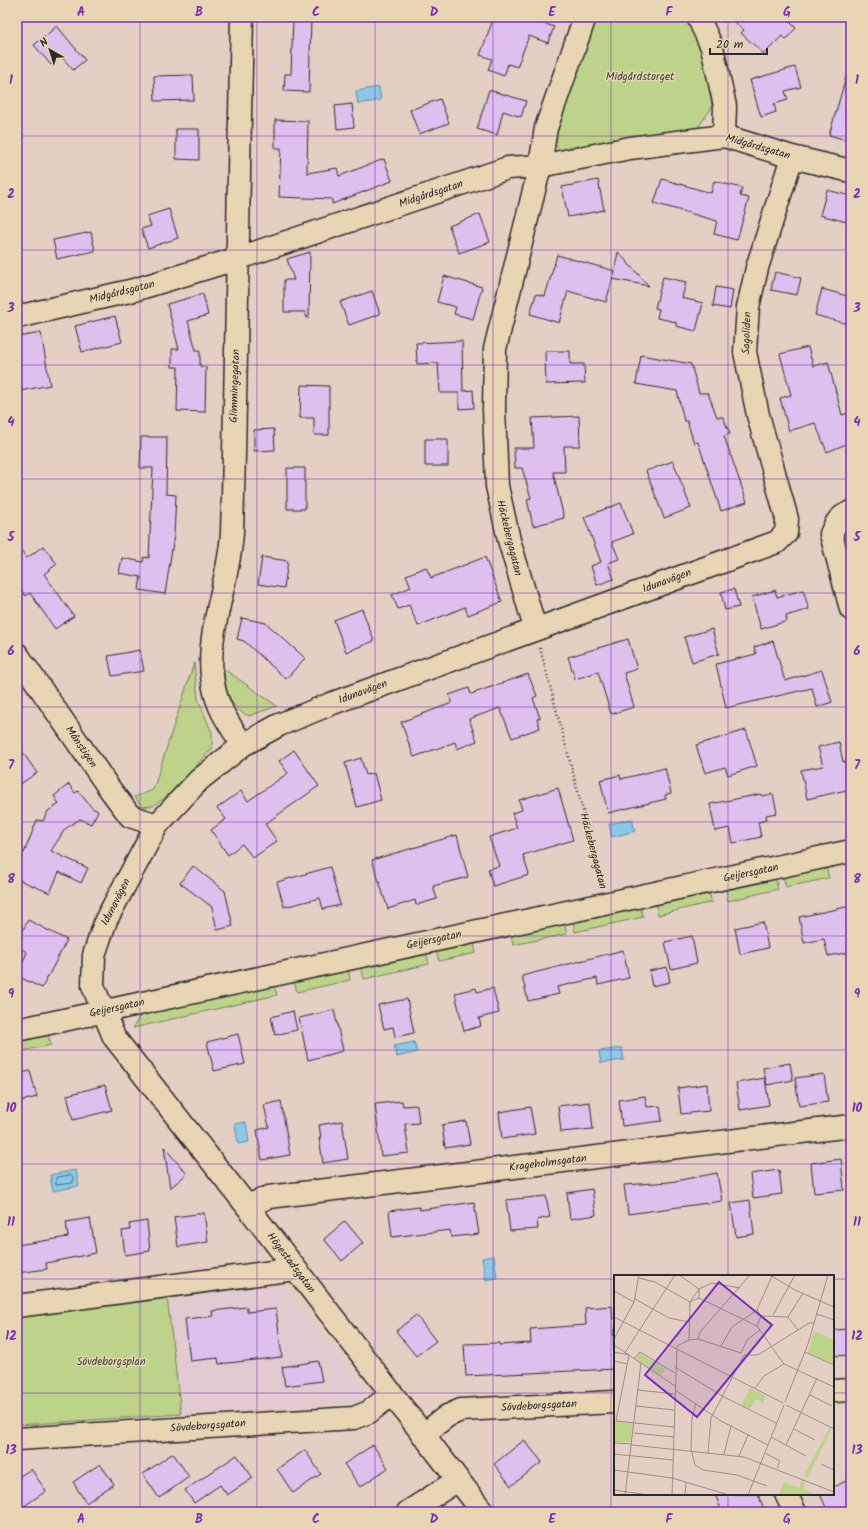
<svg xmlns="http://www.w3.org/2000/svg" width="868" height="1529" font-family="Kalam,sans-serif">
<rect width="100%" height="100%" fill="#e4cfc5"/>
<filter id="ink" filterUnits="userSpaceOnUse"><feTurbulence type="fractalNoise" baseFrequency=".025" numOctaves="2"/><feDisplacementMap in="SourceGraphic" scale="8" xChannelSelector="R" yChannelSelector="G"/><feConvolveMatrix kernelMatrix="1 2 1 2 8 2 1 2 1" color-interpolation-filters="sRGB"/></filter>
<g filter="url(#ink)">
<path fill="#e2cad1" d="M280,1284L360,1383L365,1390V1396L362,1400L353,1403L181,1414L167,1297Z"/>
<path fill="#bdd389" stroke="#747f5a" d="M597,17H685L691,22L707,55L712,107L697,129L563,152L551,141Z
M194,663L198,699L212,733V749L168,795L153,806L143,807L134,797L153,790Z
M224,669L277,706L249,716C229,708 225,689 224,669Z
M826,867L829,878L786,887L783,876Z
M775,878L778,889L728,901L726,888Z
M709,893L712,902L658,915L656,903Z
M640,907L643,917L575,932L573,920Z
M564,924L567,934L513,945L511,935Z
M474,943L476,953L439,961L436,951Z
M426,952L429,964L364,979L361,967Z
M348,969L350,980L297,992L294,981Z
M274,985L277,995L133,1028L139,1017L146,1013Z
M48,1034L51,1045L17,1052V1041Z
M167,1297L181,1414L17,1425V1317Z"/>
<path fill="#89caea" stroke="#638a9e" d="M379,87L381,100L358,104L356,91Z
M632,819L635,831L612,837L609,824Z
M414,1042L417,1052L397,1057L394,1046Z
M622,1048L624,1060L601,1063L599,1051Z
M246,1122L249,1142L238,1144L235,1124Z
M76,1170L79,1186L53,1191L50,1175Z
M494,1256L497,1278L486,1280L482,1258Z"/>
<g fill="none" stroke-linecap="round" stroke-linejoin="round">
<path stroke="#516b77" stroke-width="1" d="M71,1175L73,1177V1183L56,1185V1178Z"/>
</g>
<path fill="#ddc0ee" stroke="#2b2b2b" d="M293,17H311L309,92L284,91L285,74H291Z
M494,17H527L554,27L548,43L529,36L517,67L508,64L504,76L488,70L492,59L480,55Z
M729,17H785L796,28L786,39L782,36L764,54L741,33L744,30Z
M57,26L85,60L73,70L61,56L51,65L34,45Z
M795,67L801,87L785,91L788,100L774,104L776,112L761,117L750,80Z
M847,74L851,75V141L829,135Z
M193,75L194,100L155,101L154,76Z
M489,90L526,101L521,117L503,111L497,135L477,129Z
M440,99L449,123L419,134L410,110Z
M352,104L354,127L337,129L335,106Z
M275,120L308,121L307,173L337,168L339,176L384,159L392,181L332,204V199L279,197L281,148H275Z
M176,129H199V160L176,159Z
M662,179L711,193L714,181L742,188L740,196L749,198L737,240L714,234L717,221L654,203Z
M598,180L604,210L568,217L562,187Z
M827,190L851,196V223L820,215Z
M169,209L178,238L148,248L141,229L151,226L147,216Z
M480,214L490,242L459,253L449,226Z
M91,232L95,251L57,259L53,240Z
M310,252L309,317L307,318L305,312H284V280H294L287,259Z
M618,252L649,286L613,279Z
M557,255L615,271L606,302L568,291L559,323L530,314L536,294L545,296Z
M775,272L801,278L797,295L771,290Z
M444,276L482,287L473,319L454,314L456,307L437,302Z
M663,277L686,282L682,298L703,303L696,331L676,326V322L657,318L659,309L655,308Z
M716,287L733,290L730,309L713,306Z
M822,289L851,297V325L815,315Z
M372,291L380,314L349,325L340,302Z
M203,294L208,315L188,321L196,350H200V366L206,367L205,412L177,411L178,367H172V349H179L167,304Z
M115,316L122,342L82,352L75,326Z
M41,333L50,385L20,391L17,373V337Z
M462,341L463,391L473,390L474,408L459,409V393H440L438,363L417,364L416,343Z
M808,347L813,366L828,362L842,415L851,412V442L827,452L815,423L789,431L780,398L791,395L780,354Z
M545,351H570V364H584L585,383L546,384Z
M641,355L691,364L699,393H708L717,417H723L730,434L724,436L747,502L721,511L698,442L694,443L687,421H684L677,391L636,384Z
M301,385L329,386V435H314V418H300Z
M579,416L580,446H564L565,472H553L564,518L533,526L527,499L531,498L522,468H515L514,448H534L532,418Z
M274,429L275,450L254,451V430Z
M141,437H167L166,494L176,495L174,536L165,594L139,590L141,577L119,573L122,558L143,562L144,557L149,558L153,468H140Z
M425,439H448V466H425Z
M673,461L691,508L664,518L646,471Z
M287,468H305V509H287Z
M621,503L633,534L612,542L619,559L608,563L614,579L597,585L591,566L601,562L584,517Z
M17,545L27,558L43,546L57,564L44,574L74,616L55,629L30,593L26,596L17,586Z
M262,557L288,561L284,588L258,584Z
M485,557L502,602L468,615L465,607L418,626L409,605L398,609L392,595L411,587L406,575L426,567L431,578Z
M734,589L739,607L725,610L721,592Z
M775,590L777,597L803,590L809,609L786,616L787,621L761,629L752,597Z
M362,609L374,641L346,652L334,620Z
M242,618L266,623L305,658L286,679L244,641L237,639Z
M712,629L719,654L692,662L684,637Z
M628,639L637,669L624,673L634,707L611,714L598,672L575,679L568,657Z
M773,641L785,681L822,670L832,702L817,707L812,688L726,708L716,664L756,654L754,647Z
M140,650L144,671L112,676L108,656Z
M528,674L537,696L533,698L540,718L537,719L540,728L512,738L500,708L469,719L477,741L457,749L455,742L414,757L401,722L452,703L449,695L469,688L471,694Z
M746,730L757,766L728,775L725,767L705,773L696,745Z
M839,742L843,762L845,761L851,789L807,799L801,770L823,766L818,747Z
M17,744L37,773L17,786Z
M294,750L319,786L265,824L277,841L253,858L242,844L228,855L211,830L226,819L217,808L241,791L248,801L288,773L279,761Z
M361,758L366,775L374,773L381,800L357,807L345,763Z
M665,768L671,793L665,795L666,799L608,813L600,780L620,775L621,779Z
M69,784L75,793L78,791L92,808L98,811L91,824L80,819L65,829L51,851L88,868L81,883L59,872L50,893L17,879V850L24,853L37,820L43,821L48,811L59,804L54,796Z
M558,788L573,840L523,855L529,875L493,886L488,869L499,866L489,837L517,828L512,813L522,810L519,800Z
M761,794L762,796L773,794L777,813L766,815L767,820L758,822L761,837L733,843L730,828L715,831L710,804Z
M457,835L468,877L433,886L437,899L416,905L415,900L388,909L372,860Z
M193,866L225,891L233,926L217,930L212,907L180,883Z
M330,867L340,905L323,909L320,898L284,907L277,882Z
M851,906V952L828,956L824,939L804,943L799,917Z
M28,920L67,940L42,988L17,976L27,952L17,947V942Z
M763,922L768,948L740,954L735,928Z
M692,936L697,963L671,969L665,942Z
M623,950L629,978L598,985L597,978L557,987L559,994L528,1001L522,976Z
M667,967L670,982L652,986L649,971Z
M476,988L477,992L493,988L499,1013L479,1018L481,1026L464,1031L455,993Z
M407,999L414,1033L395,1037L393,1027L384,1029L378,1005Z
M334,1010L343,1051L308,1060L299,1018Z
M293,1011L297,1030L275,1035L271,1017Z
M238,1034L245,1064L214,1071L207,1042Z
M790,1063L793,1080L767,1085L763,1068Z
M30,1071L37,1097L17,1102V1074Z
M824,1074L828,1102L799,1106L795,1078Z
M765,1078L769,1105L740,1110L736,1083Z
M707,1084L709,1111L681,1114L678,1088Z
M105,1085L112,1110L73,1120L67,1095Z
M645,1096L647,1107L660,1106L662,1121L622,1126L619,1100Z
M281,1101L290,1155L262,1160L257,1130L269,1127L264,1105Z
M402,1101L403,1106L417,1105L419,1123L405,1124L409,1153L381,1156L375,1104Z
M590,1102L593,1129L561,1132L558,1106Z
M530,1107L535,1134L502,1139L499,1112Z
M342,1121L348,1159L323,1163L319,1138H321L319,1125Z
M466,1121L470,1144L445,1148L442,1125Z
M164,1147L187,1174L170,1188Z
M841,1159L844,1190L814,1193L811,1163Z
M779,1170L782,1194L753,1198L750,1174Z
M717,1173L722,1201L628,1214L624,1185L670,1182Z
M592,1189L596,1215L570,1219L567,1193Z
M546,1196L550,1217L537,1220L538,1229L510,1231L506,1200Z
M750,1200L754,1234L736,1237L731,1203Z
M474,1202L479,1234L451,1237L450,1230L392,1237L389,1211L419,1207L420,1210Z
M204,1213L208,1242L178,1247L174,1217Z
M90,1218L96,1253L46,1263L47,1269L17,1273V1245L68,1237L66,1222Z
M147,1221L150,1251L125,1255L122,1231L130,1230L129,1224Z
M345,1221L363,1243L342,1261L324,1239Z
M612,1306L615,1369L466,1376L464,1344L499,1343V1345L531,1343L530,1329L586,1325L585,1308Z
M247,1307V1312L276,1309L282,1357L219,1364L218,1358L190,1361L185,1319L213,1316L212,1311Z
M416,1315L436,1341L416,1356L396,1331Z
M851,1329V1355L833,1356V1330Z
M318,1361L322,1381L285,1386L282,1367Z
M524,1440L542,1462L511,1486L494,1464Z
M373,1445L388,1468L360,1487L344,1464Z
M305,1450L321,1474L293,1493L277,1469Z
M173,1453L189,1477L159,1498L143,1474Z
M237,1455L253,1478L227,1495L220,1485L194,1503L185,1490Z
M100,1464L114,1484L86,1503L73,1482Z
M31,1469L46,1491L17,1511V1478Z
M851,1479V1508L842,1512H828L820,1494H833V1487Z
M715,1494H758L765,1512H722Z"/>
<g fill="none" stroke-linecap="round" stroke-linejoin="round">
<g stroke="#2b2b2b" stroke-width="25">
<path id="street" d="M242,17C238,189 237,361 232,532C230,580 204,636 213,683C217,708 229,724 243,745
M698,17L712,47L725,106L724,136
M17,317L134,290L239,258L508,168L540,166L630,148L724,136L792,157L851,171
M851,512C839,517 836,522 831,534L851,609
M535,628L509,540L497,486L494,409L495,349L540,166L546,128L585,17
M17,654L109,788L130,816L157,825
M247,1206L269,1197L851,1126
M17,1306L295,1269
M833,1391L851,1390
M423,1435L447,1416L461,1410L615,1402
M17,1439L354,1418L369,1412L392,1394
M786,1494L795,1512
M408,1512L458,1480
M483,1512L247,1206L114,1037L93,986L94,955L106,920L157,825L199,780L243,745L279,725L333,703L777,542L786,533L787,519L758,415L745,352L748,307L757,268L792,157"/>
</g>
<g stroke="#2b2b2b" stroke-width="25">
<path id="secondary" d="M17,1030L851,851"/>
</g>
<path stroke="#2b2b2b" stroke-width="2.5" stroke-dasharray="1 3" stroke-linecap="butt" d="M540,648L602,883"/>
<use href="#street" stroke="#e7d5b3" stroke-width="22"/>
<use href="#secondary" stroke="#e7d5b3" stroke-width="22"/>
</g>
</g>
<path fill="none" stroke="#7b2cbf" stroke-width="1" stroke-opacity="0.55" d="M140,17V1512M257,17V1512M375,17V1512M493,17V1512M611,17V1512M728,17V1276M17,136H851M17,250H851M17,365H851M17,479H851M17,593H851M17,707H851M17,822H851M17,936H851M17,1050H851M17,1164H851M17,1279H615M833,1279H851M17,1393H615M833,1393H851M728,1494V1512"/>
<g text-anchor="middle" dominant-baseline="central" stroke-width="3" stroke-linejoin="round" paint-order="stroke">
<g font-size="11" fill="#414439" stroke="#e7d5b3">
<text x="640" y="77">Midgårdstorget</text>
<text x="111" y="1362">Sövdeborgsplan</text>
</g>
<g font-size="11" fill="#2b2b2b" stroke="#e7d5b3">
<text transform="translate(758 147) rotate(16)">Midgårdsgatan</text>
<text transform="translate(431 194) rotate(-18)">Midgårdsgatan</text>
<text transform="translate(122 292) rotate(-14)">Midgårdsgatan</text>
<text transform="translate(747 333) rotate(-88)">Sagoliden</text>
<text transform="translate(235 386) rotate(-88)">Glimmingegatan</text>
<text transform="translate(509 538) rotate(76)">Häckebergagatan</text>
<text transform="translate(667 581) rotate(-20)">Idunavägen</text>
<text transform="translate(363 692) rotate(-20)">Idunavägen</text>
<text transform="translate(81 747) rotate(56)">Månstigen</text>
<text transform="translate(593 851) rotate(75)">Häckebergagatan</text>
<text transform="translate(751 873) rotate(-12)">Geijersgatan</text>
<text transform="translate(116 902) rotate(-63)">Idunavägen</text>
<text transform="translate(434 940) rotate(-12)">Geijersgatan</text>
<text transform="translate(117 1008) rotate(-12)">Geijersgatan</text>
<text transform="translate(548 1163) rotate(-7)">Krageholmsgatan</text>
<text transform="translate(291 1263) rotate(53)">Högestadsgatan</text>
<text transform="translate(539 1406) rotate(-3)">Sövdeborgsgatan</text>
<text transform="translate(208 1426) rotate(-4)">Sövdeborgsgatan</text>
</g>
</g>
<g transform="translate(614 1275)">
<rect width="220" height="220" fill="#e4cfc5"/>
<path d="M200,56L220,65V89L194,78ZM25,78L52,94L47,101L22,84ZM136,113L152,121L144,138L148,127L142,124L136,134L127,130ZM0,146L19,148L17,167H0ZM215,153L217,155L193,203L196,205L190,201ZM188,205L192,206L189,214L203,220H165L170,207L185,213Z" fill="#bdd389"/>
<path fill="none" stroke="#9a8d87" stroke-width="1" d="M65,0L85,14L98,8L126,13M156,0L181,15L220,32M25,3L41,7L76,27M85,14V23L76,27L78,24ZM0,16L20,27M85,23L143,51L170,89L220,112M21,24L55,43L75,47M143,35L158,1M203,39L220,45M159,40L181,0M147,41L174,42L184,55M0,42L169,128M174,42L189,18M0,64L20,27L25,0M84,64L86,57L136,0M75,65L76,27M0,70L61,111M107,71L118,52L143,35L147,41L143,51M0,77L15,80L2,146M191,77L220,90M10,79L61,0M20,84L26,77L61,98M0,86L13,89M61,92L110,122L162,148M141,113L150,101L170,89M24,115L61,119M61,115L107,146L154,170M196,120L218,131M171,127L194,69L214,0M82,128L78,144L77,174L81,190L89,195L123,200L153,211M172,130L220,154M22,131L60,135M2,146L60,152M180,154L201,165M20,158L60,162M157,162L192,181M0,168L18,169M18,170L130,182L220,217M172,170L203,103M94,178L97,143L130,80H144L195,48H200M151,178L166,186L163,193M0,179L59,185M110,179L117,151M125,181L134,160M207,189L220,195M0,195L58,203L115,220M0,215L34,220M11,220L27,88M58,220L63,71L75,65L84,64L127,78L133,65L146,55M71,220L72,207M134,220L170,130"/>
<path fill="#7b2cbf" fill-opacity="0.15" stroke="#7b2cbf" stroke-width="2" d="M105,7L158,50L83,142L31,100Z"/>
<rect width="220" height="220" fill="none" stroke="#2b2b2b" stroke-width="2"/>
</g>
<rect width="868" height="1529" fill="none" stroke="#e7d5b3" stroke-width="44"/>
<g transform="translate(50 50) rotate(321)" stroke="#e7d5b3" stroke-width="3" paint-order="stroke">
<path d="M0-3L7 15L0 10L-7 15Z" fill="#2b2b2b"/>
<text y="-6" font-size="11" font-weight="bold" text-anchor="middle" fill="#2b2b2b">N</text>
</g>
<path d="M710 48v6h57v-6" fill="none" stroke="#2b2b2b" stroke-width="2"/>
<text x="716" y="48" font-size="12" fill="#2b2b2b" stroke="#e7d5b3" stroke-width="3" paint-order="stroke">20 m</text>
<rect x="22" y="22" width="824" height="1485" fill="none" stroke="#7b2cbf" stroke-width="1.5"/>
<g font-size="13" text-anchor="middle" font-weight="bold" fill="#7b2cbf">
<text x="81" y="16">A</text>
<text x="199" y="16">B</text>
<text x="316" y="16">C</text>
<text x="434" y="16">D</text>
<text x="552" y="16">E</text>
<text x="669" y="16">F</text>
<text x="787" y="16">G</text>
<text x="11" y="84">1</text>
<text x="857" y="84">1</text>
<text x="11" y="198">2</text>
<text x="857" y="198">2</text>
<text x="11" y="312">3</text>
<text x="857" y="312">3</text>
<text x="11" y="426">4</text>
<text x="857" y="426">4</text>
<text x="11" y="541">5</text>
<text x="857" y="541">5</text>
<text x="11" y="655">6</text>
<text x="857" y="655">6</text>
<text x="11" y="769">7</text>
<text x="857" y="769">7</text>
<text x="11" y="883">8</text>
<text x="857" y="883">8</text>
<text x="11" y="998">9</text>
<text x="857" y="998">9</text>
<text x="11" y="1112">10</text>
<text x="857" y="1112">10</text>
<text x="11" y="1226">11</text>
<text x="857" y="1226">11</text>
<text x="11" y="1340">12</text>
<text x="857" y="1340">12</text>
<text x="11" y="1454">13</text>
<text x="857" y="1454">13</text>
<text x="81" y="1523">A</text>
<text x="199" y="1523">B</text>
<text x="316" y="1523">C</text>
<text x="434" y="1523">D</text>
<text x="552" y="1523">E</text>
<text x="669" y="1523">F</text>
<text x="787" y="1523">G</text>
</g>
</svg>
